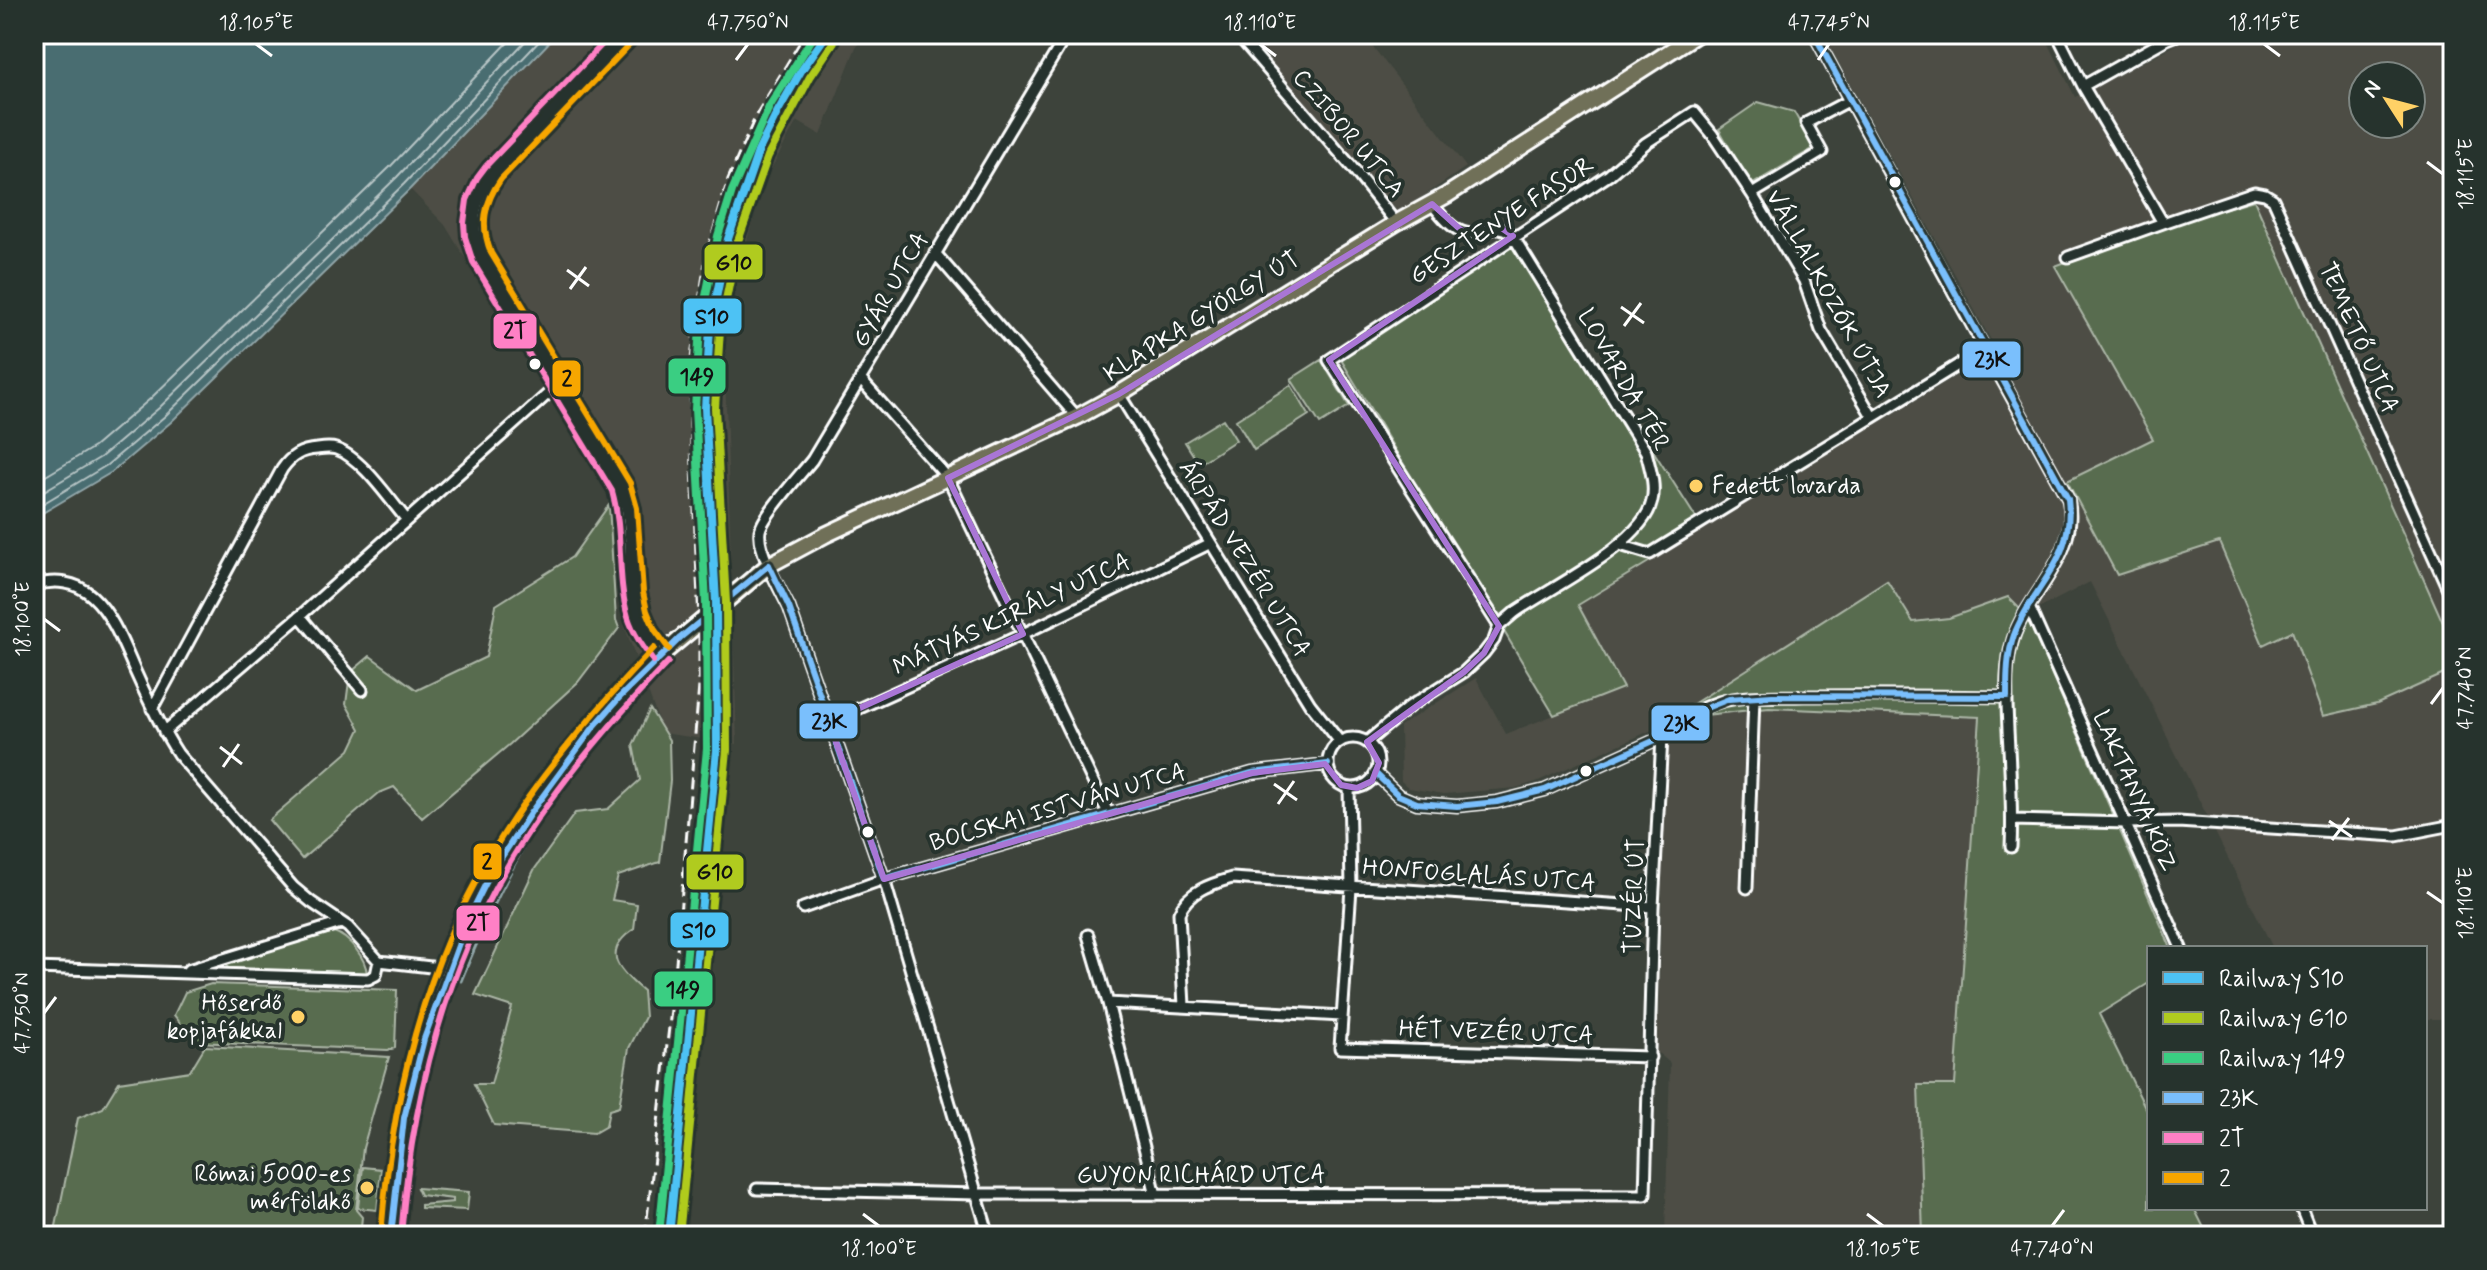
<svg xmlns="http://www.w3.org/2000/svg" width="2487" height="1270" font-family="Mynerve,sans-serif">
<rect width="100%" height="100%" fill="#3d433b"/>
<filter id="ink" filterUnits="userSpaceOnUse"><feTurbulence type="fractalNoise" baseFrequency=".0125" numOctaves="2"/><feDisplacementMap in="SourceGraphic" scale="16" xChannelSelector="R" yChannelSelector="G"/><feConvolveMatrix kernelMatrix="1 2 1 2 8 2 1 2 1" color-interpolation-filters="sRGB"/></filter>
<g filter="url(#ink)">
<path fill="#4d4e45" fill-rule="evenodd" d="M557,34H865L856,47L821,135L797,121L764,182L733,288L725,348V374L737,744L663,733L624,625L619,511L445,225L410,189Z
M1246,34H1363L1466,167L1399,213Z
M1823,34H2044L2075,97L2193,36L2453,34V645L2254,200L2055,267L2153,440L2219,542L2262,645L2292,631L2377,704L2453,670V1019H2425V948H2273L2090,582L2026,615L2008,597L1949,618L1912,622L1887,580L1654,729L1536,782L1516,788L1444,794L1409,788L1401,781L1400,726L1476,678L1506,734L1622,688L1578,605L1997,351ZM2363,76H2411V124H2363Z
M1769,708L1980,717L1955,1086H1918L1923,1236H1665L1670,1063L1657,1052L1666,746L1696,716Z"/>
<path fill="#596c4f" stroke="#acb6a7" stroke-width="2" d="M1758,102L1794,112L1814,148L1751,185L1719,129Z
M2254,200L2453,645V670L2377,704L2323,716L2292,631L2263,645L2219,542L2117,575L2067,481L2153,439L2055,266L2156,228Z
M1519,240L1703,529L1578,605L1623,688L1554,715L1340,358Z
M1321,360L1349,406L1320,424L1291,379Z
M1291,385L1309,415L1254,450L1236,420Z
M1223,419L1236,440L1199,464L1185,442Z
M609,505L616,620L619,628L578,682L510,744L422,818L394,787L379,793L302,859L269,820L350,750L360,729L346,704L350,673L370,656L417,690L486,657L496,605L572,557Z
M1887,580L1913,622L1949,618L2008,597L2026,615L2171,948H2149V983L2099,1014L2149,1115V1208H2194L2208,1236H1923L1918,1085H1955L1980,717L1769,708L1696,716L1666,746L1654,729Z
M650,709L669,740L670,781L660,862L618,876L612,900L637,904L634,929C600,952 619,971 643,991L645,1017L629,1048L619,1107L609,1110L606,1126L594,1133L494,1125L474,1084H491L512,1007L475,995L534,870L575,813L608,809L640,780L633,745Z
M334,932C349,937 366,958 367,974L364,976L229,971L226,963Z
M211,984L397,990L395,1048L388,1050L195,1042L174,1015L185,992Z
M205,1046L389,1057L363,1148L356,1210L362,1217L360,1236H54L78,1118L103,1108L119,1082L190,1071Z
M363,1167L381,1169L377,1210L358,1208Z
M417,1188L469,1192L467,1210L421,1208V1205L453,1202V1199L420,1195Z"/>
<path fill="#4a6d71" stroke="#92a7aa" stroke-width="2" d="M34,34H557L410,189L171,422L112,472L34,518Z"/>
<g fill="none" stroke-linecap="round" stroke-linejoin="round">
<path stroke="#b7c5c6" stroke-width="2" d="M34,483L94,447L150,399L389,168L516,34
M34,497L101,457L159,408L397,177L532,34
M34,509L107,465L165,416L404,184L546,34"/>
<path stroke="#92a7aa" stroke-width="3" d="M461,981C493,903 530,825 582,758C600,733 622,711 643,688
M378,1236L383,1196
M401,1236L404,1204"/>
<g stroke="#fff" stroke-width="15">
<path id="minor" d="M1237,34L1351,166L1396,223
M1814,34L1937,262L2068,499C2081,554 2028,592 2013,639C2004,668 2007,700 2008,730C2010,769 2013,808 2011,847
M2057,34L2083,86L2163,223L2254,192L2265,194L2273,199L2453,600
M2083,86L2167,39L2180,34
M1752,194L1822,152L1806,123L1850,100
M935,253L1077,417
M2068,257L2163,223
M861,380L948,478L1108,813
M1119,394L1310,704L1340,742
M1620,545L1650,554L1984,349
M34,586C53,579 76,581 92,596C113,615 124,646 135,671C148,700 161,728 178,754L293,887L311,902L348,927L379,961L448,969
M2029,607L2181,948
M300,616L362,690
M1499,626L1329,360L1609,175L1646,143L1694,112L1712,134L1752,194L1804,281L1821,330L1872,416
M152,709L282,469C291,456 301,450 317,449C324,448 330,447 336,449C361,457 389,499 406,519
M829,722L1023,634L1211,543
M164,732L300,616L559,384
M1328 763a25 25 0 1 1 50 0a25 25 0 1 1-50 0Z
M1367,742L1410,706L1464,672L1484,653L1494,640L1499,626L1514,613C1551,587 1643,544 1652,501C1656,485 1650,468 1646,452L1513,236C1499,218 1484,237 1466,233C1452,230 1441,215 1432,204
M1376,774L1398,795L1417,803L1457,806L1497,802L1545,790L1662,737C1678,722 1697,709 1719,702C1746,694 1776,697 1804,696C1872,695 1939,696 2007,697
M1349,788L1351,888L1340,1048L1650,1057
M2012,820L2127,823L2178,822L2396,836L2453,825
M1747,888L1754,697
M803,908L884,879L1252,773L1328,764
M1088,935L1108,1003L1156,1195
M34,968L368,979L376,975L379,961
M188,970L341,923
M1108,1003L1342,1016
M1184,1006L1179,913C1188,891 1211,884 1232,878L1653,907
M757,1189L978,1194L1645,1195L1653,907L1662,737
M2301,1208L2312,1236
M989,1236L884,879L789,607C780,589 757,550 760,531C762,516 801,474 812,460L1067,34"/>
</g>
<g stroke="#fff" stroke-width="17">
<path id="tertiary" d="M626,34L493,173C472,200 468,226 482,257L621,487C644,546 613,601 661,655"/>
</g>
<g stroke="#fff" stroke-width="20">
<path id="primary" d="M391,1236L400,1147L411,1087L424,1039L467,921L490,875L511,841L593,728L661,655L769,565L825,535L1077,417L1119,394L1396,223L1447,195L1697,34"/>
</g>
<use href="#minor" stroke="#26332d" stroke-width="9"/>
<use href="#tertiary" stroke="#26332d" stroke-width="11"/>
<use href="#primary" stroke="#706f59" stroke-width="14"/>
<path stroke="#fff" stroke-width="3" stroke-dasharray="12 6" stroke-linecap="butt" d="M645,1236L675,975L699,686V621L690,424V369L694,331L706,256L728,179L757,113L805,34"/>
<g stroke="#26332d" stroke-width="12">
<path id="bus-1" d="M1814,34L2068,499C2075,561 2034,583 2014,635C2007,655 2007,677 2007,697
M769,565L789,607L884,879
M1376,774L1398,795L1417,803L1457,806L1497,802L1545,790L1662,737L1696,712L1729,699L1772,696L2007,697
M884,879L1252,773L1328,764
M391,1236L404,1118L424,1039L467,921L490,875L531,812L593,728L620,697L680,638L769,565"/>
</g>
<g stroke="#26332d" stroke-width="12">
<path id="bus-2" d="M612,34L486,166L477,178L467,200L464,223L465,237L473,262L612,491C624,533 616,576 628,617C633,633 643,647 653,661
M401,1236C411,1109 440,983 504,872C548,795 608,725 668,662"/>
</g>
<g stroke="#26332d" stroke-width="12">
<path id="bus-3" d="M633,41L501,179C484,203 480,225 491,253L630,483L637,508L643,592L647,611L655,630L669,649
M381,1235C391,1104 421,973 489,858C533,782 593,712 654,648"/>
</g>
<use href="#bus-1" stroke="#7abffc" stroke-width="6"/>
<use href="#bus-2" stroke="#ff80c5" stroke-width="6"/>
<use href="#bus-3" stroke="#f7a600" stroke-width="6"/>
<g stroke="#26332d" stroke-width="14">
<path id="rail-1" d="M669,1236L717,750L716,602L705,408L710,328L728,239L758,152L778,111L801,71L827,34"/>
</g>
<g stroke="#26332d" stroke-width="14">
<path id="rail-2" d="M679,1236L727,750L726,602L715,408L720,329L738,241L768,156L810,77L835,40"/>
</g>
<g stroke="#26332d" stroke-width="14">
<path id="rail-3" d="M659,1235L707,749L706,602L695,409L700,326L718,236L732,191L769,107L815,34"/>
</g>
<use href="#rail-1" stroke="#4dc2f4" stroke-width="8"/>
<use href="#rail-2" stroke="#b0cb1f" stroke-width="8"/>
<use href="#rail-3" stroke="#3ace82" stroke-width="8"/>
</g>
</g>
<path fill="none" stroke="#a976d5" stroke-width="6" stroke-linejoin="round" d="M1432,204L1462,231L1500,227L1513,236L1329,360L1499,626L1484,653L1464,672L1367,742L1379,763L1372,781L1357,788L1341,785L1325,764L1252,773L884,879L829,722L1023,634L948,478L1119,394Z"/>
<path fill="none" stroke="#fff" stroke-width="3" d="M256,44L272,56M1260,44L1276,56M2264,44L2280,56M736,60L748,44M1818,60L1829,44M2427,162L2443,174M567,270L589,286M570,289L586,267M1621,307L1644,323M1624,326L1641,303M44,619L60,631M2431,704L2443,688M220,747L242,764M223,767L239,744M1274,784L1297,800M1278,804L1294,781M2329,821L2352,837M2332,840L2349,818M2427,892L2443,903M44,1013L56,997M863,1214L879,1226M1867,1214L1883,1226M2052,1226L2064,1210"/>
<g fill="#fff" stroke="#26332d" stroke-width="3">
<circle cx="1895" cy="182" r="7"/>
<circle cx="535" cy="364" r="7"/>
<circle cx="1586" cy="771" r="7"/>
<circle cx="868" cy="832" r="7"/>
</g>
<g fill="#ffd166" stroke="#26332d" stroke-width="3">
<circle cx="1696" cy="486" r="8"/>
<circle cx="298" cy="1017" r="8"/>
<circle cx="367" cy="1188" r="8"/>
</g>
<g text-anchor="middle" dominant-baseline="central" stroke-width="8" stroke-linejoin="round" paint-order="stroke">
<g font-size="24" fill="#fff" stroke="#26332d">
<text transform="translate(1348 134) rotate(50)">CZIBOR UTCA</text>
<text transform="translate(1502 221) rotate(-33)">GESZTENYE FASOR</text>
<text transform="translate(891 290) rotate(-60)">GYÁR UTCA</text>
<text transform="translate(1828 294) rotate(61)">VÁLLALKOZÓK ÚTJA</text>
<text transform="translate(1202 317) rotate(-32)">KLAPKA GYÖRGY ÚT</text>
<text transform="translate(2358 338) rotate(66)">TEMETŐ UTCA</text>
<text transform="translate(1623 380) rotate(60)">LOVARDA TÉR</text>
<text transform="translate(1244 559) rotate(58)">ÁRPÁD VEZÉR UTCA</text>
<text transform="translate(1012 615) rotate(-25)">MÁTYÁS KIRÁLY UTCA</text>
<text transform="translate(2134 791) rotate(66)">LAKTANYA KÖZ</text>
<text transform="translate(1058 808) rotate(-16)">BOCSKAI ISTVÁN UTCA</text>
<text transform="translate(1479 876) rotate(4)">HONFOGLALÁS UTCA</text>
<text transform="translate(1635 896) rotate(-88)">TÜZÉR ÚT</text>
<text transform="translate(1496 1033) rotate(2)">HÉT VEZÉR UTCA</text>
<text x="1201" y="1175">GUYON RICHÁRD UTCA</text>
</g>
<g font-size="24" fill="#fff" stroke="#26332d" text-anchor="end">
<text x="1712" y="486" text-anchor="start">Fedett lovarda</text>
<text x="282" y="1003">Hőserdő<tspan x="282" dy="28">kopjafákkal</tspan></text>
<text x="351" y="1174">Római 5000-es<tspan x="351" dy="28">mérföldkő</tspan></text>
</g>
</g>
<g stroke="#26332d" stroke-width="3">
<rect x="703" y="243" width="61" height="38" rx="8" fill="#b0cb1f"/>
<rect x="682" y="297" width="61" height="38" rx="8" fill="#4dc2f4"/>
<rect x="492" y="312" width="46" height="38" rx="8" fill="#ff80c5"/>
<rect x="1961" y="340" width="61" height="39" rx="8" fill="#7abffc"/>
<rect x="667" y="357" width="60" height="38" rx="8" fill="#3ace82"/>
<rect x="551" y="359" width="31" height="39" rx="8" fill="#f7a600"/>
<rect x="798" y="702" width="61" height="38" rx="8" fill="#7abffc"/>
<rect x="1650" y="704" width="61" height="38" rx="8" fill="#7abffc"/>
<rect x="472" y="842" width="31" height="39" rx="8" fill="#f7a600"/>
<rect x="685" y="853" width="60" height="38" rx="8" fill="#b0cb1f"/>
<rect x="455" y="904" width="46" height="38" rx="8" fill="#ff80c5"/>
<rect x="669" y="911" width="61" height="38" rx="8" fill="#4dc2f4"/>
<rect x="653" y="970" width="61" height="38" rx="8" fill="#3ace82"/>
</g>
<g font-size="22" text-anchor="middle" font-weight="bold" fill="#111">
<text x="734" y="270">G10</text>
<text x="712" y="324">S10</text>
<text x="515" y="338">2T</text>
<text x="1992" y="367">23K</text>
<text x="697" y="384">149</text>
<text x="567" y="386">2</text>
<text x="829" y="729">23K</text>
<text x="1681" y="731">23K</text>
<text x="487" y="869">2</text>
<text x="715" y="879">G10</text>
<text x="478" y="930">2T</text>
<text x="699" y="938">S10</text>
<text x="683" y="997">149</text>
</g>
<rect width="2487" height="1270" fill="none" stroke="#26332d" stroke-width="88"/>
<rect x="2147" y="946" width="280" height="264" fill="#26332d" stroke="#7d8581" stroke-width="2"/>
<rect x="2163" y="972" width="40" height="12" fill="#4dc2f4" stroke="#7d8581" stroke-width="2"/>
<text x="2219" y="986" font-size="24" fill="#ffffff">Railway S10</text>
<rect x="2163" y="1012" width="40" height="12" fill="#b0cb1f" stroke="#7d8581" stroke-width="2"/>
<text x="2219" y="1026" font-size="24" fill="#ffffff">Railway G10</text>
<rect x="2163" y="1052" width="40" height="12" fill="#3ace82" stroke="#7d8581" stroke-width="2"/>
<text x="2219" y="1066" font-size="24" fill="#ffffff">Railway 149</text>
<rect x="2163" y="1092" width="40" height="12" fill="#7abffc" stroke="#7d8581" stroke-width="2"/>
<text x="2219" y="1106" font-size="24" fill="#ffffff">23K</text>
<rect x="2163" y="1132" width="40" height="12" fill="#ff80c5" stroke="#7d8581" stroke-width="2"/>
<text x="2219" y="1146" font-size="24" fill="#ffffff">2T</text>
<rect x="2163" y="1172" width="40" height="12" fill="#f7a600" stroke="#7d8581" stroke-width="2"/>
<text x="2219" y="1186" font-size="24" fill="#ffffff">2</text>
<g transform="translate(2387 100) rotate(306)"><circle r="38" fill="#26332d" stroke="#7d8581" stroke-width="2"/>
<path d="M0-6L14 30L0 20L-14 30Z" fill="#ffd166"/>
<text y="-12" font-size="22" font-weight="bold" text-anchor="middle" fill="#ffffff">N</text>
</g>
<rect x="44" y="44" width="2399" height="1182" fill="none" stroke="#fff" stroke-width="3"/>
<g font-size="20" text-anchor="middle" fill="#fff">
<text x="256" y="29">18.105°E</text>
<text x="748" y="29">47.750°N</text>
<text x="1260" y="29">18.110°E</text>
<text x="1829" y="29">47.745°N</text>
<text x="2264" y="29">18.115°E</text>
<text transform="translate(2465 174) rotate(-90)" y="7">18.115°E</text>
<text transform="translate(22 619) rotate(-90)" y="7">18.100°E</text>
<text transform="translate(2465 688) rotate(-90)" y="7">47.740°N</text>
<text transform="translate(2465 903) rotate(-90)" y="7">18.110°E</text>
<text transform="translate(22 1013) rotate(-90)" y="7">47.750°N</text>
<text x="879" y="1255">18.100°E</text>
<text x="1883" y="1255">18.105°E</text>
<text x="2052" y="1255">47.740°N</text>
</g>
</svg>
